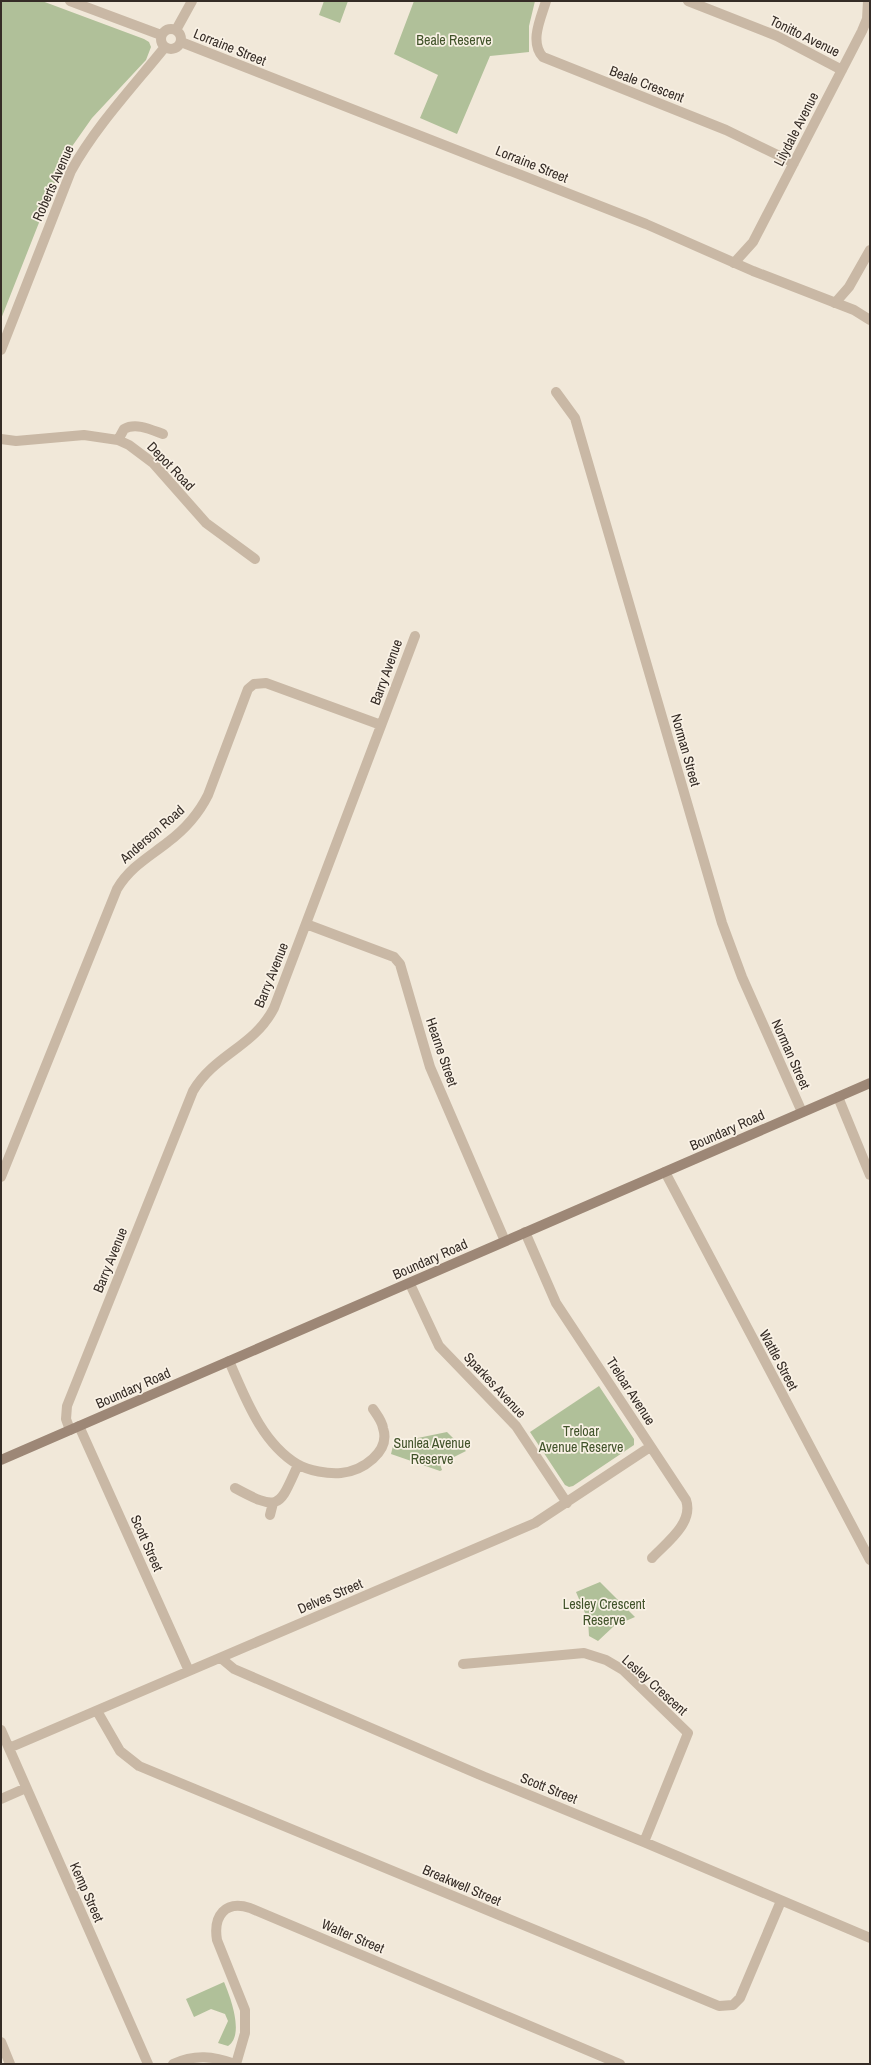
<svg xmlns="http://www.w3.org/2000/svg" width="871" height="2065" font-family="'Archivo Narrow',sans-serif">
<rect width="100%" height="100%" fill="#f1e8d9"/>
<path fill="#b0c099" d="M1,1H42L144,39L149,42L151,47L146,60L92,118L73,145L57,177L1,319Z
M324,1H348L340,23L319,15Z
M414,1H535L529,26V52L490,56L457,134L420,118L438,75L394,54Z
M599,1386L634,1439V1445L573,1486L569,1487L565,1485L530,1432Z
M447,1432L466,1451L440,1464L442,1470L440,1471L391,1454L395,1438L408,1440Z
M600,1582L635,1617L614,1626L598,1641L589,1636L588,1620L576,1592Z
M224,1982C230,1996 245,2035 228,2046L218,2043L228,2021L225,2014L211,2009L194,2017L186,1999Z"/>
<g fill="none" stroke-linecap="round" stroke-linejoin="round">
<path stroke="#c9b8a5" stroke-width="10" d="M546,1C541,18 529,42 543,57L726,130L794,163
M688,1L777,36L842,70
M734,263L753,242L862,31L867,19L868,1
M835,303L849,287L870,250
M556,392L575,418L722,923L742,977L802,1112
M1,439L16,441L84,435L118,440L129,445L153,463L206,523L255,559
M118,440L124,429C136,422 152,430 163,434
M306,924L394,957L400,964L430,1067L505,1241
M838,1097L870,1175
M665,1172L870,1560
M1,1177L117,889C130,867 149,857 168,842C184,830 199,813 208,795L248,689L254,684L266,683L381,725
M525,1232L556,1303L686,1500C694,1523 666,1543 652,1558
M410,1284L439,1346L516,1426L567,1503
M229,1361C245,1397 261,1442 297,1464C309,1471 328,1474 341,1473C362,1471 391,1452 383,1428C382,1421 377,1415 373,1409
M79,1426L189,1671
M70,1430L66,1419L67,1406L193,1091C215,1054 254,1047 274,1008L415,636
M235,1488C281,1513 279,1506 298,1465
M270,1515L273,1503
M222,1659L234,1669L485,1777L644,1842L870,1938
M463,1664L584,1653L606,1660L623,1670L688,1733L644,1842
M97,1711L120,1751L139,1766L719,2006L733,2005L740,1998L781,1901
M1,1730L148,2064
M9,1748L535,1523L650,1447
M1,1799L26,1788
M1,2042L10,2064
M236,2064L245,2033V2010L217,1940C213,1916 225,1900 250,1908L620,2064"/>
<path stroke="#c9b8a5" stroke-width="10" d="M70,1L161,35
M161 39a10 10 0 1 1 20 0a10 10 0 1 1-20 0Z
M176,30L192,1
M181,42L646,224L753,271L854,310L870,320
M1,350L71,171C96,126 132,88 165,47
M173,2064C195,2054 213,2056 235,2064"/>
<path stroke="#9d8776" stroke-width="10" d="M1,1460L870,1083"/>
</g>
<g text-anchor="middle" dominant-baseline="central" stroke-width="3.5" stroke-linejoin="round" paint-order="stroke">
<g font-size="14" fill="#352c26" stroke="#f9f1e5">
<text transform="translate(805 36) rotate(26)">Tonitto Avenue</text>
<text transform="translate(230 47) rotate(22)">Lorraine Street</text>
<text transform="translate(647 84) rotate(21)">Beale Crescent</text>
<text transform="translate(796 129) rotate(-63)">Lilydale Avenue</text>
<text transform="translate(532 164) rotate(22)">Lorraine Street</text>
<text transform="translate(53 183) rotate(-66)">Roberts Avenue</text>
<text transform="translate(171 466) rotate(46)">Depot Road</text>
<text transform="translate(386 672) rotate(-70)">Barry Avenue</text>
<text transform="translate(686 750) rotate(74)">Norman Street</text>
<text transform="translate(152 834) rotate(-41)">Anderson Road</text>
<text transform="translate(271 975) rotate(-68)">Barry Avenue</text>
<text transform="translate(442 1052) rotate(71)">Hearne Street</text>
<text transform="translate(791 1054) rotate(66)">Norman Street</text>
<text transform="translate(727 1130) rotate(-24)">Boundary Road</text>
<text transform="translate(430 1259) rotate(-24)">Boundary Road</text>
<text transform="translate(110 1260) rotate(-68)">Barry Avenue</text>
<text transform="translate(779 1360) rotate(62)">Wattle Street</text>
<text transform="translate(495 1385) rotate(47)">Sparkes Avenue</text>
<text transform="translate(133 1388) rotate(-24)">Boundary Road</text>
<text transform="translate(631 1391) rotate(57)">Treloar Avenue</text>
<text transform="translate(147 1543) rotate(66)">Scott Street</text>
<text transform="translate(330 1596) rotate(-23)">Delves Street</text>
<text transform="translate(655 1685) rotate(42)">Lesley Crescent</text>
<text transform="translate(549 1788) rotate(22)">Scott Street</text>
<text transform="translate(462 1885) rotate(23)">Breakwell Street</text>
<text transform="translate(87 1892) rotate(66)">Kemp Street</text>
<text transform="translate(353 1936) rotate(23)">Walter Street</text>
</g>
<g font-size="14" fill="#41532a" stroke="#f9f1e5">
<text x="454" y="40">Beale Reserve</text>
<text x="581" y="1431">Treloar<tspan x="581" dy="16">Avenue Reserve</tspan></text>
<text x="432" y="1443">Sunlea Avenue<tspan x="432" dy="16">Reserve</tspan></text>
<text x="604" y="1604">Lesley Crescent<tspan x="604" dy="16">Reserve</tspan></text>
</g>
</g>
<rect width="871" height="2065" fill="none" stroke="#352c26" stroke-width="4"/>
</svg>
